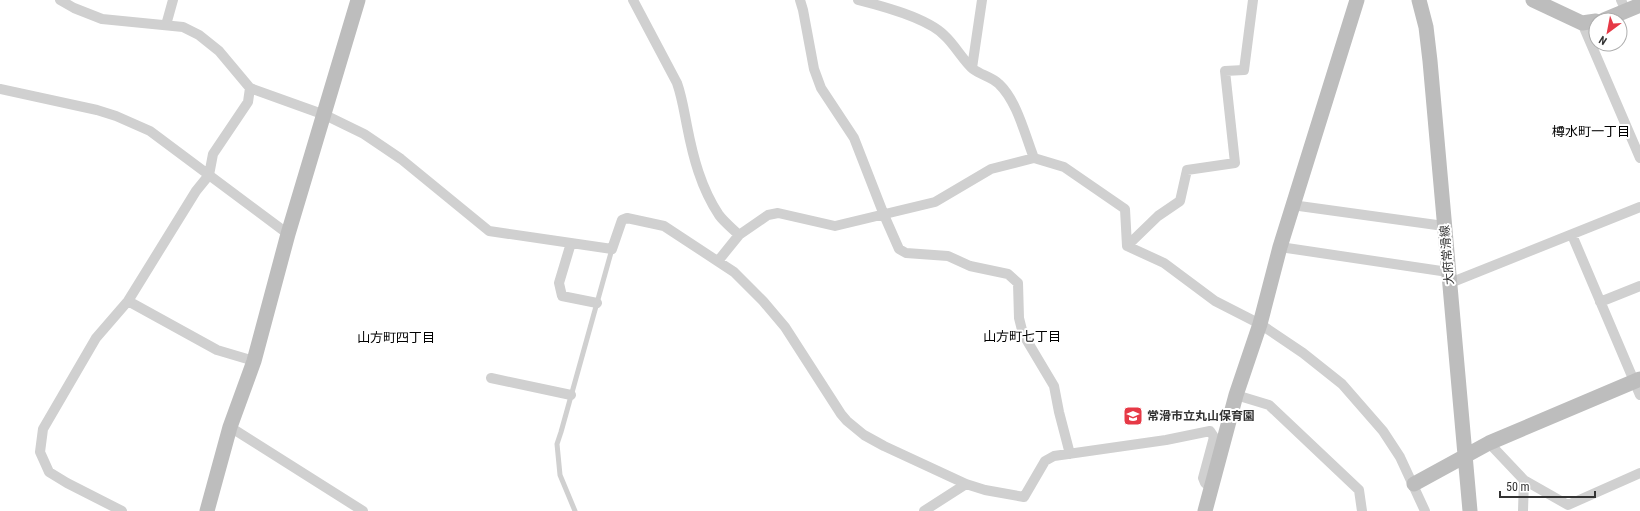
<svg xmlns="http://www.w3.org/2000/svg" width="1640" height="511" font-family="'Roboto Condensed','Noto Sans JP',sans-serif">
<rect width="100%" height="100%" fill="#fff"/>
<g fill="none" stroke-linecap="round" stroke-linejoin="round">
<path stroke="#d0d0d0" stroke-width="5" d="M575,511L560,475L557,444L561,432L612,249"/>
<path stroke="#d0d0d0" stroke-width="10" d="M60,0L74,8L102,19L183,27L199,35L219,51L250,88L325,115L364,134L401,159L489,231L612,249L622,220L627,218L664,226L734,272L763,301L785,327L841,414L847,421L864,435L884,446L966,484L985,490L1024,497L1045,461L1054,456L1166,440L1210,431L1214,437L1203,478L1205,483L1211,488
M633,0L677,83C682,97 684,111 687,126C693,157 701,188 719,215C724,222 733,229 739,235
M800,0L803,10L814,69L821,88L854,138L884,215L899,249L906,253L948,256L970,266L1008,274L1018,283L1019,318L1023,334L1054,386L1059,412L1070,454
M858,0C882,6 928,18 945,36C954,44 965,63 973,69C981,75 992,77 999,84C1017,101 1025,135 1034,158
M1621,0L1626,11
M1582,23L1640,158
M166,25L173,0
M972,68L982,0
M0,89L97,110L116,116L150,131L288,234
M1292,205L1444,226
M1572,235L1640,395
M571,243L559,283L562,296L597,303
M1127,246L1164,263L1215,301L1260,324L1303,353L1342,384L1383,431L1400,457L1425,511
M1127,246L1158,216L1180,201L1187,170L1235,163L1225,71L1244,70L1253,0
M1280,247L1448,272
M718,261L739,235L768,215L778,213L835,226L935,202L991,169L1034,158L1064,167L1125,209L1127,246
M1450,283L1640,207
M128,301L217,350L254,361
M1600,302L1640,286
M491,378L571,395
M1236,395L1269,405L1359,490L1362,511
M230,427L363,511
M1489,443L1524,480L1568,505L1640,473
M122,511L67,483L49,472L40,452L43,429L96,338L128,301L196,191L209,175L213,154L248,102L250,88
M924,511L966,484
M1523,511L1524,480"/>
<path stroke="#bdbdbd" stroke-width="15" d="M1419,0L1426,27L1430,61L1470,511
M1533,0L1582,23L1596,21
M1604,20L1640,5
M1414,484L1489,443L1640,379
M207,511L230,427L254,361L288,234L358,0
M1205,511L1236,395L1260,324L1280,247L1357,0"/>
</g>
<defs>
<g id="school-square" transform="scale(1)"><rect x="-9" y="-9" width="18" height="18" rx="4" fill="#e63946" stroke="#fff"/><path d="M0-5L7-2L0 1L-7-2ZM-4 1L0 2.5L4 1V4Q0 6-4 4Z" fill="#fff"/></g>
</defs>
<g fill-rule="evenodd">
<use href="#school-square" x="1133" y="416"/>
</g>
<g text-anchor="middle" dominant-baseline="central" stroke-width="4" stroke-linejoin="round" paint-order="stroke">
<g font-size="12" fill="#333" stroke="#fff">
<text transform="translate(1447 255) rotate(-95)">大府常滑線</text>
</g>
<g font-size="12" font-weight="bold" fill="#333" stroke="#fff" text-anchor="start">
<text x="1147" y="416">常滑市立丸山保育園</text>
</g>
<g font-size="13" fill="#000" stroke="#fff">
<text x="1591" y="131">樽水町一丁目</text>
<text x="1022" y="336">山方町七丁目</text>
<text x="396" y="337">山方町四丁目</text>
</g>
</g>
<g transform="translate(1608 32) rotate(212)"><circle r="19" fill="#ffffff" stroke="#adadad"/>
<path d="M0-3L7 15L0 10L-7 15Z" fill="#e63946"/>
<text y="-6" font-size="11" font-weight="bold" text-anchor="middle" fill="#333333">N</text>
</g>
<path d="M1500 491v6h95v-6" fill="none" stroke="#333333" stroke-width="2"/>
<text x="1506" y="491" font-size="12" fill="#333333" stroke="#ffffff" stroke-width="3" paint-order="stroke">50 m</text>
</svg>
